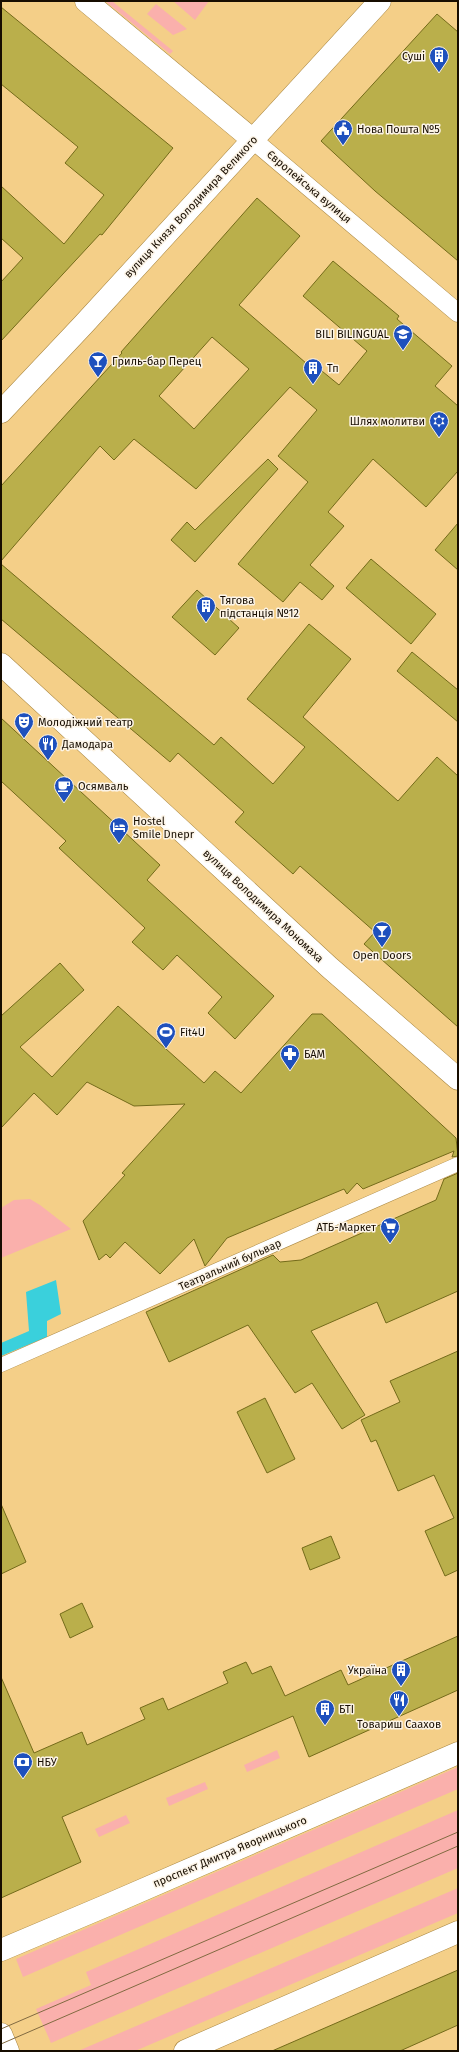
<svg xmlns="http://www.w3.org/2000/svg" width="459" height="2052" font-family="'Fira Sans',sans-serif">
<rect width="100%" height="100%" fill="#f4cf88"/>
<path fill="#fab0ac" d="M105,1H112L173,51L170,54Z
M173,1H209L195,20Z
M156,4L187,29L173,35L147,14Z
M30,1199L40,1205L71,1229L1,1258V1208L14,1200Z
M277,1750L280,1758L247,1772L244,1765Z
M458,1767V1789L23,1977L16,1959Z
M205,1782L208,1789L169,1806L166,1798Z
M458,1810V1868L51,2043L36,2009L91,1985L86,1972Z
M126,1815L130,1823L99,1837L95,1829Z
M458,1888V1913L135,2051H78Z"/>
<path fill="#3ad0dc" d="M56,1280L61,1314L47,1321V1337L1,1356V1343L29,1331L26,1292Z"/>
<path fill="#baaf4b" stroke="#746b1a" fill-rule="evenodd" d="M1,7L173,148L102,235L100,234L1,341V282L23,258L1,238V186L64,244L104,195L65,163L78,147L1,84Z
M437,14L458,32V261L375,191L321,141Z
M257,198L300,236L239,305L314,370L317,367L339,385L367,351L303,296L333,261L399,316L397,319L452,366L435,386L458,406V471L426,507L373,459L328,512L344,526L310,565L334,586L322,600L300,582L283,602L238,564L308,482L278,456L317,410L290,387L196,489L134,439L114,460L100,446L1,561V486L122,353L121,352ZM212,337L249,369L194,429L159,396Z
M268,459L278,469L195,562L171,540L187,522L195,530Z
M458,523V570L435,550Z
M371,559L436,614L411,644L346,588Z
M1,564L214,745L221,737L273,784L305,747L247,699L309,624L351,659L303,717L398,801L437,757L458,776V1027L364,944L375,932L300,866L293,874L235,822L244,812L178,753L170,762L1,619Z
M197,590L239,628L215,655L172,617Z
M412,652L458,690V722L397,671Z
M1,718L160,865L147,880L274,996L235,1039L208,1013L222,997L177,955L163,970L132,942L145,928L59,848L66,841L1,781Z
M60,963L84,990L20,1047L52,1077L118,1006L204,1083L215,1071L241,1093L312,1014H322L456,1138L458,1156L452,1157L454,1151L363,1189L357,1183L347,1194L344,1189L227,1238L205,1266L194,1239L160,1274L125,1242L110,1258L106,1254L99,1260L83,1221L125,1175L122,1173L185,1104L134,1106L87,1082L57,1115L34,1093L1,1128V1016Z
M458,1173V1291L386,1323L377,1302L311,1331L365,1415L342,1429L312,1383L295,1393L248,1325L169,1362L146,1312L273,1255L280,1262L301,1260L436,1200L444,1179Z
M458,1351V1570L445,1576L425,1531L454,1518L434,1475L398,1491L376,1440L371,1442L361,1420L400,1402L390,1381Z
M265,1398L295,1459L267,1473L237,1412Z
M1,1504L26,1562L1,1574Z
M331,1536L340,1558L310,1570L302,1548Z
M82,1603L93,1627L70,1638L60,1614Z
M458,1636V1690L309,1757L293,1716L62,1817L81,1862L1,1898V1677L34,1753L82,1732L87,1745L145,1719L140,1708L163,1698L168,1710L228,1683L223,1672L246,1662L252,1674L271,1666L285,1696L341,1670L348,1685Z
M458,1970V2025L400,2051H272Z"/>
<g fill="none" stroke-linecap="round" stroke-linejoin="round">
<g stroke="#aa8741" stroke-width="15">
<path id="pedestrian" d="M1,1365L458,1164"/>
</g>
<g stroke="#aa8741" stroke-width="19">
<path id="minor" d="M253,140L458,313"/>
</g>
<g stroke="#aa8741" stroke-width="23">
<path id="tertiary" d="M86,1L253,140"/>
</g>
<g stroke="#aa8741" stroke-width="23">
<path id="secondary" d="M1,412L83,325L380,1
M1,664L329,967L458,1079
M1,2034L8,2051"/>
</g>
<g stroke="#aa8741" stroke-width="23">
<path id="primary" d="M1,1950L110,1904L458,1753
M185,2051L458,1932"/>
</g>
<use href="#pedestrian" stroke="#fff" stroke-width="14"/>
<use href="#minor" stroke="#fff" stroke-width="18"/>
<use href="#tertiary" stroke="#fff" stroke-width="22"/>
<use href="#secondary" stroke="#fff" stroke-width="22"/>
<use href="#primary" stroke="#fff" stroke-width="22"/>
<path stroke="#816a41" stroke-width="1" d="M1,2029L458,1832
M1,2044L458,1846"/>
</g>
<defs>
<g id="building-pin" transform="scale(1)"><path d="M0 17L-7.5 6A9.5 9.5 0 1 1 7.5 6Z" fill="#1e50bd" stroke="#fcf4e7"/><path d="M-4-6H4V6H1V3H-1V6H-4ZM-2.5-4.3h1.7v1.8h-1.7ZM.8-4.3h1.7v1.8H.8ZM-2.5-1h1.7V.8h-1.7ZM.8-1h1.7V.8H.8Z" fill="#fff"/></g>
<g id="civic-pin" transform="scale(1)"><path d="M0 17L-7.5 6A9.5 9.5 0 1 1 7.5 6Z" fill="#1e50bd" stroke="#fcf4e7"/><path d="M-.6-6.5H3V-4.5H.6V-3L4-1V1h2V6H-6V1h2V-1L-.6-3ZM-1.2 2.5V6h2.4V2.5Z" fill="#fff"/></g>
<g id="school-pin" transform="scale(1)"><path d="M0 17L-7.5 6A9.5 9.5 0 1 1 7.5 6Z" fill="#1e50bd" stroke="#fcf4e7"/><path d="M0-5L7-2L0 1L-7-2ZM-4 1L0 2.5L4 1V4Q0 6-4 4Z" fill="#fff"/></g>
<g id="bar-pin" transform="scale(1)"><path d="M0 17L-7.5 6A9.5 9.5 0 1 1 7.5 6Z" fill="#1e50bd" stroke="#fcf4e7"/><path d="M-6-5H6L.8 .8V4.5H3.5V6h-7V4.5H-.8V.8Z" fill="#fff"/></g>
<g id="synagogue-pin" transform="scale(1)"><path d="M0 17L-7.5 6A9.5 9.5 0 1 1 7.5 6Z" fill="#1e50bd" stroke="#fcf4e7"/><path d="M0-6.5L5.6 3.2H-5.6ZM0 6.5L5.6-3.2H-5.6Z" fill="#fff"/></g>
<g id="theatre-pin" transform="scale(1)"><path d="M0 17L-7.5 6A9.5 9.5 0 1 1 7.5 6Z" fill="#1e50bd" stroke="#fcf4e7"/><path d="M-5-5.5Q0-4 5-5.5V0Q5 5 0 6Q-5 5-5 0ZM-3.3-2.5H-1v1.5H-3.3ZM1-2.5H3.3v1.5H1ZM-2.8 1Q0 5.5 2.8 1Z" fill="#fff"/></g>
<g id="restaurant-pin" transform="scale(1)"><path d="M0 17L-7.5 6A9.5 9.5 0 1 1 7.5 6Z" fill="#1e50bd" stroke="#fcf4e7"/><path d="M-5-6h1v4h1v-4h1v4h1v-4h1v5L-1.5 .5V6h-2V.5L-5-1ZM5-6V6H3V1.5H1.5Q1.5-4 5-6Z" fill="#fff"/></g>
<g id="cafe-pin" transform="scale(1)"><path d="M0 17L-7.5 6A9.5 9.5 0 1 1 7.5 6Z" fill="#1e50bd" stroke="#fcf4e7"/><path d="M-5.5-4.5H6V0H3Q3 3.5 0 3.5H-2.5Q-5.5 3.5-5.5 0ZM3-3.2v2h1.7v-2ZM-6 4.5H4V6H-6Z" fill="#fff"/></g>
<g id="hotel-pin" transform="scale(1)"><path d="M0 17L-7.5 6A9.5 9.5 0 1 1 7.5 6Z" fill="#1e50bd" stroke="#fcf4e7"/><path d="M-6-4.5h1.5V1H6V5H4.5V3h-9V5H-6ZM-4 0a1.8 1.8 0 1 1 3.6 0ZM.5 0V-2.5h3Q6-2.5 6 0Z" fill="#fff"/></g>
<g id="stadium-pin" transform="scale(1)"><path d="M0 17L-7.5 6A9.5 9.5 0 1 1 7.5 6Z" fill="#1e50bd" stroke="#fcf4e7"/><path d="M0-5a6.5 5 0 1 0 0 10a6.5 5 0 1 0 0-10ZM-3.5-1.8h7v3.6h-7Z" fill="#fff"/></g>
<g id="pharmacy-pin" transform="scale(1)"><path d="M0 17L-7.5 6A9.5 9.5 0 1 1 7.5 6Z" fill="#1e50bd" stroke="#fcf4e7"/><path d="M-2-6h4v4h4v4h-4v4h-4v-4h-4v-4h4Z" fill="#fff"/></g>
<g id="supermarket-pin" transform="scale(1)"><path d="M0 17L-7.5 6A9.5 9.5 0 1 1 7.5 6Z" fill="#1e50bd" stroke="#fcf4e7"/><path d="M-6-5.5h2.5l.6 2H6L4.5 2H-2.5L-4.4-4H-6ZM-1.5 3.2a1.3 1.3 0 1 0 .1 0ZM3 3.2a1.3 1.3 0 1 0 .1 0Z" fill="#fff"/></g>
<g id="bank-pin" transform="scale(1)"><path d="M0 17L-7.5 6A9.5 9.5 0 1 1 7.5 6Z" fill="#1e50bd" stroke="#fcf4e7"/><path d="M-6-4H6V4H-6ZM0-2.3a2.3 2.3 0 1 0 0 4.6a2.3 2.3 0 1 0 0-4.6Z" fill="#fff"/></g>
</defs>
<g fill-rule="evenodd">
<use href="#building-pin" x="439" y="56"/>
<use href="#civic-pin" x="343" y="129"/>
<use href="#school-pin" x="403" y="334"/>
<use href="#bar-pin" x="98" y="361"/>
<use href="#building-pin" x="313" y="368"/>
<use href="#synagogue-pin" x="439" y="421"/>
<use href="#building-pin" x="206" y="606"/>
<use href="#theatre-pin" x="24" y="722"/>
<use href="#restaurant-pin" x="48" y="744"/>
<use href="#cafe-pin" x="64" y="786"/>
<use href="#hotel-pin" x="119" y="827"/>
<use href="#bar-pin" x="382" y="931"/>
<use href="#stadium-pin" x="166" y="1032"/>
<use href="#pharmacy-pin" x="290" y="1054"/>
<use href="#supermarket-pin" x="390" y="1227"/>
<use href="#building-pin" x="401" y="1670"/>
<use href="#restaurant-pin" x="399" y="1700"/>
<use href="#building-pin" x="325" y="1709"/>
<use href="#bank-pin" x="23" y="1762"/>
</g>
<g text-anchor="middle" dominant-baseline="central" stroke-width="3" stroke-linejoin="round" paint-order="stroke">
<g font-size="11" fill="#170d00" stroke="#fcf4e7" text-anchor="start">
<text x="425" y="56" text-anchor="end">Суші</text>
<text x="357" y="129">Нова Пошта №5</text>
<text x="389" y="334" text-anchor="end">BILI BILINGUAL</text>
<text x="112" y="361">Гриль-бар Перец</text>
<text x="327" y="368">Тп</text>
<text x="425" y="421" text-anchor="end">Шлях молитви</text>
<text x="220" y="600">Тягова<tspan x="220" dy="13">пiдстанцiя №12</tspan></text>
<text x="38" y="722">Молодіжний театр</text>
<text x="62" y="744">Дамодара</text>
<text x="78" y="786">Осямваль</text>
<text x="133" y="821">Hostel<tspan x="133" dy="13">Smile Dnepr</tspan></text>
<text x="382" y="955" text-anchor="middle">Open Doors</text>
<text x="180" y="1032">Fit4U</text>
<text x="304" y="1054">БАМ</text>
<text x="376" y="1227" text-anchor="end">АТБ-Маркет</text>
<text x="387" y="1670" text-anchor="end">Україна</text>
<text x="339" y="1709">БТІ</text>
<text x="399" y="1724" text-anchor="middle">Товариш Саахов</text>
<text x="37" y="1762">НБУ</text>
</g>
<g font-size="11" fill="#170d00" stroke="#fcf4e7">
<text transform="translate(309 187) rotate(40)">Європейська вулиця</text>
<text transform="translate(191 207) rotate(-47)">вулиця Князя Володимира Великого</text>
<text transform="translate(263 906) rotate(43)">вулиця Володимира Мономаха</text>
<text transform="translate(230 1265) rotate(-24)">Театральний бульвар</text>
<text transform="translate(230 1852) rotate(-23)">проспект Дмитра Яворницького</text>
</g>
</g>
<rect width="459" height="2052" fill="none" stroke="#170d00" stroke-width="4"/>
</svg>
